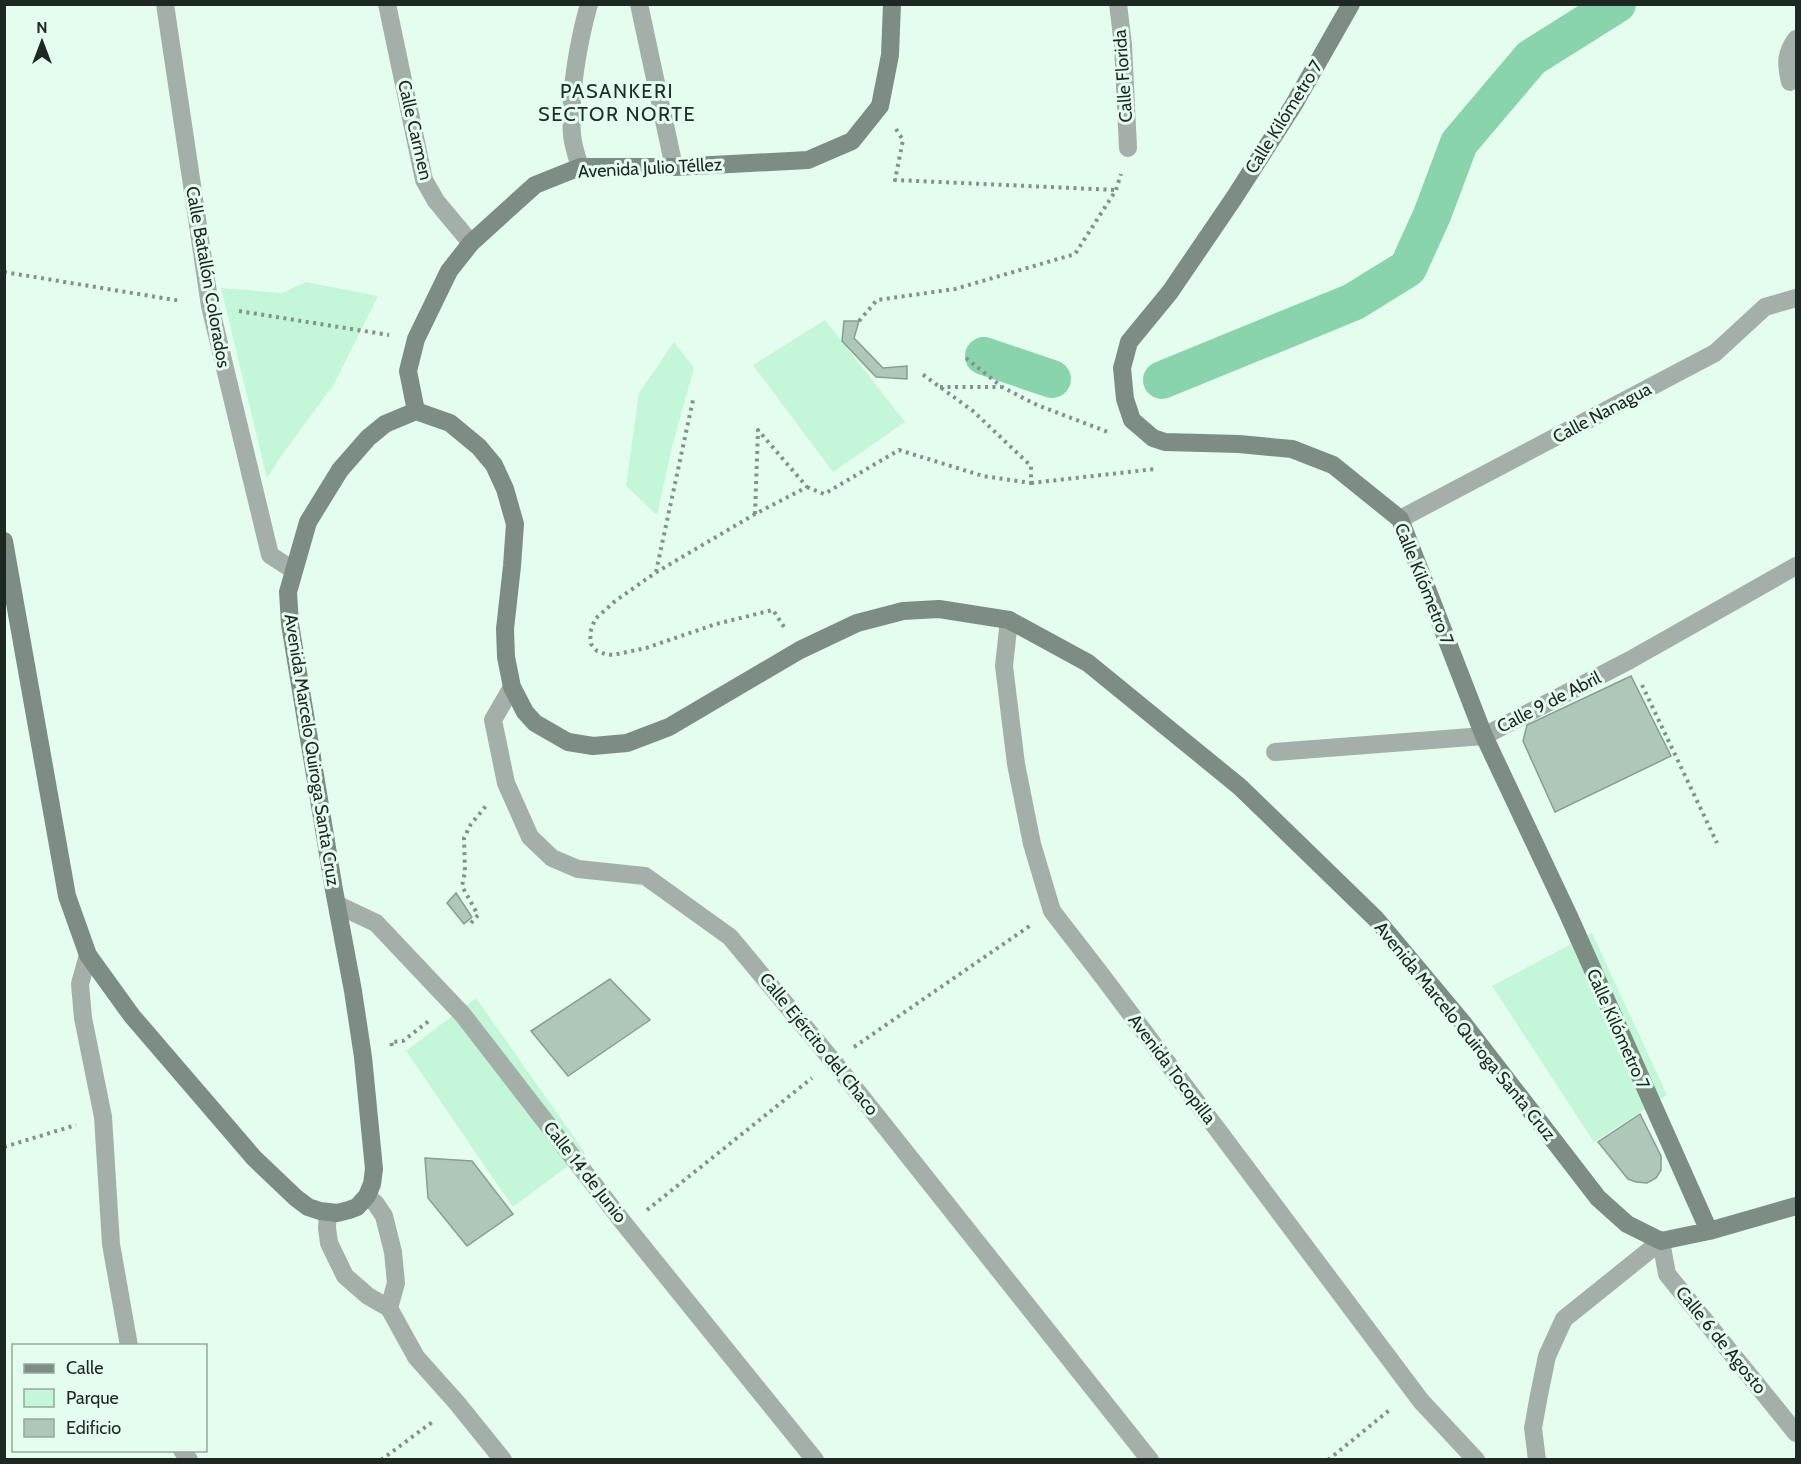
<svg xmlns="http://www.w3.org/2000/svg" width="1801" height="1464" font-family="Cabin,sans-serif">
<rect width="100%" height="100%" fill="#e4fdee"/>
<path fill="#c4f6da" d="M306,282L378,296L334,384L279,459L267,478L221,288L282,293Z
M825,320L905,422L833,472L753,365Z
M674,342L694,368L673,443L657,515L626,486L639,393Z
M1592,933L1667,1095L1594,1142L1492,986Z
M476,998L585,1153L513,1207L406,1051Z"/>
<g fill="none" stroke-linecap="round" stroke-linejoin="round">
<path stroke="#89d4ac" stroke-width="38" d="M984,356L1052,379
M1162,380L1353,302L1408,268L1432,215L1459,143L1531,58L1617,4"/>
</g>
<path fill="#afc7b9" stroke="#879e90" stroke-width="1.5" d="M844,321H859L854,338L883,368L907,366V379L876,377L842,341Z
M1631,676L1671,756L1555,812L1523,741L1527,725Z
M456,893L472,917L464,924L447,903Z
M610,979L650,1020L568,1076L531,1031Z
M1640,1114L1661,1156V1170L1656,1178L1647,1183L1636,1182L1628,1179L1598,1142Z
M425,1158L472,1161L513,1214L467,1246L428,1198Z"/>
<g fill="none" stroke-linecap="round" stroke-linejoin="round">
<path stroke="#829489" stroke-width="4" stroke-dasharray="3 4.5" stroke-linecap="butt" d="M896,129L903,140L895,180L1116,190
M4,272L181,301
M239,311L389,335
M859,321L877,300L955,289L1075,254L1116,190L1121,174
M966,358L1002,387L1037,405L1108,432
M940,387H1001
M1031,483L1155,469
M807,487L824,494L899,450L983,476L1031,483V466L973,411L922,374
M755,514L758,430L807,487L755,514L655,573L614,602L595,619L590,633L591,644L597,651L605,654L613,655L646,648L716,624L773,610L784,627
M656,572L693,400
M1642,685L1717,843
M471,923L478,915L462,886L465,872L464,838L471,824L486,806
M392,1046L391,1042L403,1041L430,1020
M854,1047L1031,925
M4,1147L76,1125
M647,1210L812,1078
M381,1460L435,1420
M1328,1460L1392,1408"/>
<path stroke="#a5afa9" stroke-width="18" d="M1790,82C1786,64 1785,54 1796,39"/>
<path stroke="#a5afa9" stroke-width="18" d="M165,4L210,306L270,555L293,570
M387,4L424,180L436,201L471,243
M639,4L674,167
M1118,4L1123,45L1128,148
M580,167C577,157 573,146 572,135C569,95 578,43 589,4
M1400,519L1715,353L1765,307L1796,298
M1009,620L1004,666L1016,764L1032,844L1052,911L1103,977L1421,1401L1476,1460
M512,687L493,720L506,783L530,837L552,858L578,869L645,876L730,937L833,1061L1150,1460
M1275,752L1484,736L1630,660L1796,566
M338,905L376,923L463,1015L626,1226L815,1460
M88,955L80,984L83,1018L103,1117L111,1244L129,1346
M367,1196L376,1204L384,1216L393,1252L396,1283L389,1308
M328,1212L327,1228L329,1243L345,1276L368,1296L389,1308L416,1357L457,1403L503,1460
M182,1450L189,1460
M1537,1460L1533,1428L1539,1395L1547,1356L1564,1319L1661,1241L1667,1274L1796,1433"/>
<path stroke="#7e8d84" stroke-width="18" d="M1351,4L1293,106L1234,198L1170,292L1129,342L1122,368L1125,399L1132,420L1153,438L1165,442L1239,444L1292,449L1333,465L1400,519L1484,736L1568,914L1709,1231
M416,411L408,371L416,339L449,271L471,243L535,185L580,167H674L808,160L852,141L880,106L890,55L892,4
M4,541L67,896L88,955L132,1016L254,1158L296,1198L308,1207L320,1211L337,1213L349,1210L357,1207L367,1196L372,1184L374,1169L363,1057L353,991L334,890L290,624L288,592L308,522L340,470L368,438L385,424L416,411L450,423L479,447L494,465L505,489L515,524L512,566L505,629L506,657L512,687L525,712L535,723L568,742L593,746L627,743L669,727L800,650L857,623L903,611L939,609L1009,620L1088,663L1240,787L1376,919L1463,1023L1598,1198L1627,1224L1661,1241L1709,1231L1796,1206"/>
</g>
<g text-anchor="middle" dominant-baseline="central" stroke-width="6" stroke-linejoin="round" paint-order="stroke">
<g font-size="18" fill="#1e2822" stroke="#e4fdee">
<text transform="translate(1123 76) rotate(-94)">Calle Florida</text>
<text transform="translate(1284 117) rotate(-58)">Calle Kilómetro 7</text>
<text transform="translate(415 130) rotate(77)">Calle Carmen</text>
<text transform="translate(650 168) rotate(-3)">Avenida Julio Téllez</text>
<text transform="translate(208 277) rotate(80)">Calle Batallón Colorados</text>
<text transform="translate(1602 413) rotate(-28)">Calle Nanagua</text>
<text transform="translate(1424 584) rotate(68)">Calle Kilómetro 7</text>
<text transform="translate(1549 702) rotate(-27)">Calle 9 de Abril</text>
<text transform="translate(312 750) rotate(81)">Avenida Marcelo Quiroga Santa Cruz</text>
<text transform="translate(1618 1029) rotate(66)">Calle Kilómetro 7</text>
<text transform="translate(1465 1031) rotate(51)">Avenida Marcelo Quiroga Santa Cruz</text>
<text transform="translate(819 1044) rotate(51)">Calle Ejército del Chaco</text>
<text transform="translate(1172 1069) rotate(53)">Avenida Tocopilla</text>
<text transform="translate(585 1172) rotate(52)">Calle 14 de Junio</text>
<text transform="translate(1721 1340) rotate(51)">Calle 6 de Agosto</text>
</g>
<g font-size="20" letter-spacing="1.5" fill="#1b2f24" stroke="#e4fdee">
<text x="617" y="91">PASANKERI<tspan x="617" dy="23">SECTOR NORTE</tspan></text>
</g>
</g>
<rect width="1801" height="1464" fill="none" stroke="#1e2822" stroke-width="12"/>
<rect x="12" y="1344" width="195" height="108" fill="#e4fdee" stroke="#95a89c" stroke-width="1.5"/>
<rect x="24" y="1364" width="30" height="9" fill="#7e8d84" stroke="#95a89c" stroke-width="1.5"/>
<text x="66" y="1374" font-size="18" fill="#1e2822">Calle</text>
<rect x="24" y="1389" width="30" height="18" fill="#c4f6da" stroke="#95a89c" stroke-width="1.5"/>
<text x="66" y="1404" font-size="18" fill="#1e2822">Parque</text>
<rect x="24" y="1419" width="30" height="18" fill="#afc7b9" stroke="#95a89c" stroke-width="1.5"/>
<text x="66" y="1434" font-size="18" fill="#1e2822">Edificio</text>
<g transform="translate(42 42)" stroke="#e4fdee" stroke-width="4.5" paint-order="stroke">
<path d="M0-4.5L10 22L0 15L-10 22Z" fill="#1e2822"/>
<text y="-9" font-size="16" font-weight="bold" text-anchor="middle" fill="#1e2822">N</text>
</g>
</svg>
